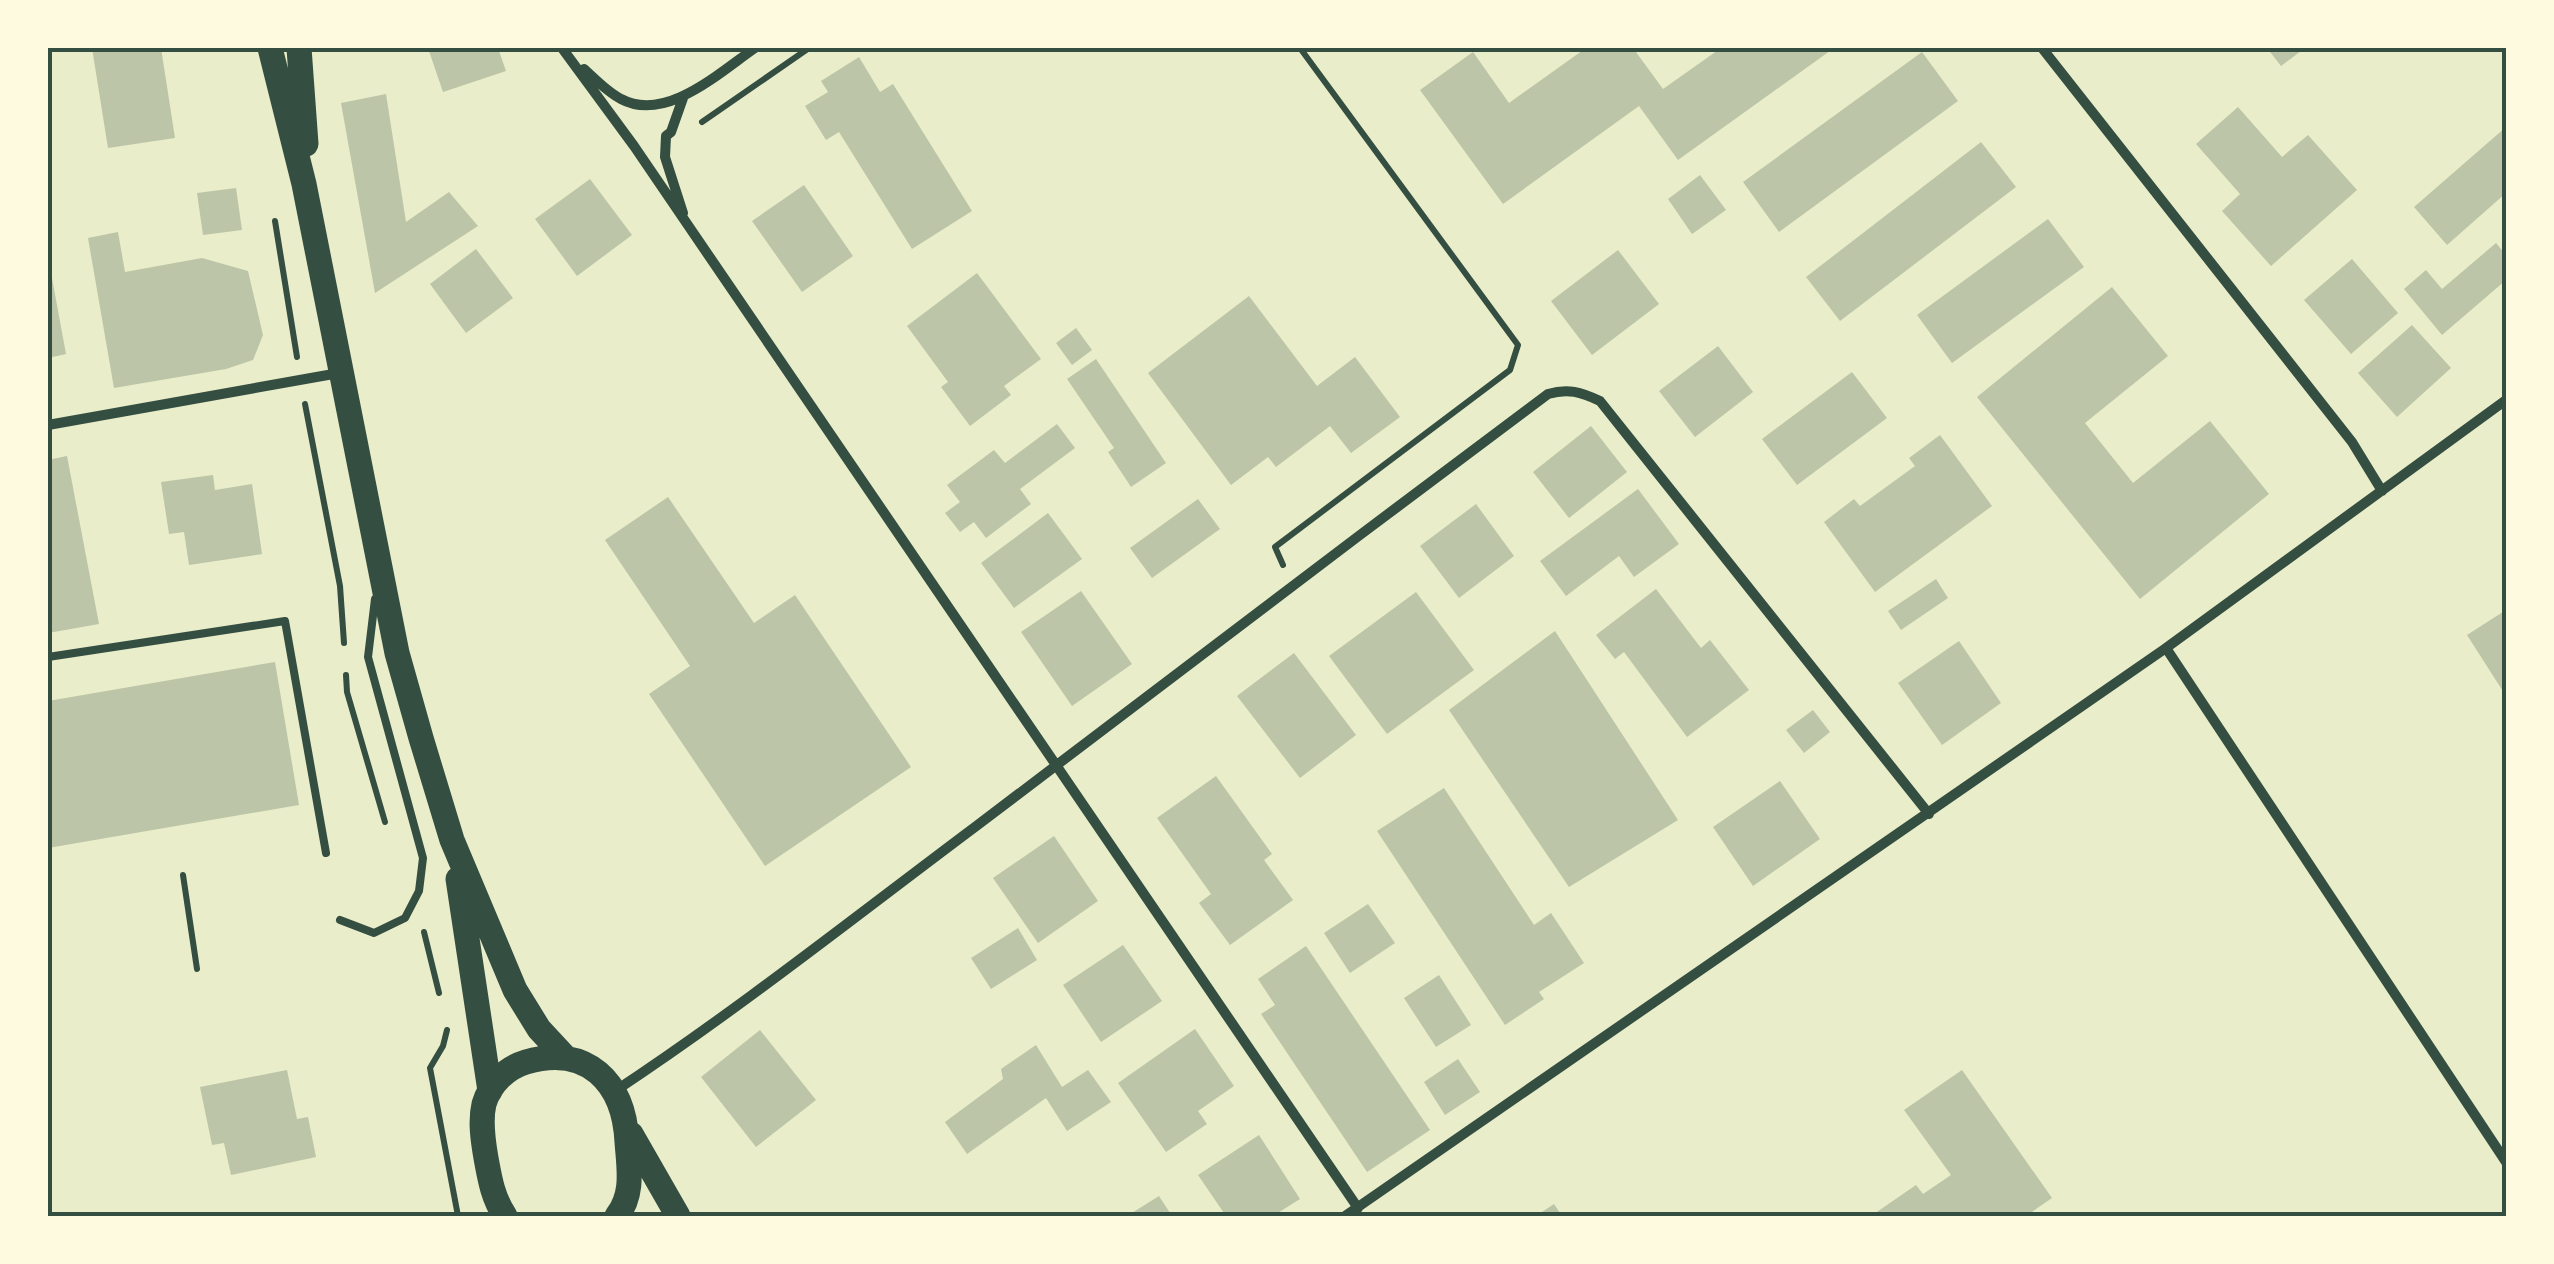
<svg xmlns="http://www.w3.org/2000/svg" width="2554" height="1264" font-family="Karla,sans-serif">
<rect width="100%" height="100%" fill="#e9edc9"/>
<path fill="#bcc5a7" d="M92,48H161L175,138L108,148Z
M428,48H498L506,71L443,92Z
M1586,48H1633L1663,89L1721,48H1834L1678,160L1639,106L1503,204L1420,90L1473,52L1509,103Z
M2267,48H2305L2281,66Z
M1922,52L1958,101L1779,232L1743,182Z
M859,57L880,92L893,84L972,211L912,249L839,132L826,140L805,106L828,92L821,81Z
M386,94L406,222L449,192L478,226L375,293L341,103Z
M2238,107L2282,157L2308,135L2357,190L2271,266L2222,211L2240,194L2196,144Z
M2506,127V193L2447,245L2414,207Z
M1981,142L2016,187L1840,321L1806,277Z
M1700,175L1726,210L1692,234L1668,199Z
M590,179L632,235L577,276L535,219Z
M804,185L853,256L802,292L752,221Z
M236,188L242,230L203,235L197,193Z
M2048,219L2084,267L1952,363L1917,315Z
M118,232L125,272L202,258L248,271L263,335L253,360L226,369L114,388L88,238Z
M2496,243L2506,255V280L2442,335L2404,289L2426,270L2442,289Z
M476,249L513,298L466,333L430,284Z
M1618,250L1659,304L1592,355L1551,301Z
M2352,259L2398,313L2351,354L2304,300Z
M977,273L1041,359L1004,386L1011,395L970,426L941,387L948,382L907,326Z
M52,278L66,354L48,358V279Z
M2112,287L2168,356L2085,423L2133,483L2210,421L2269,494L2140,599L1977,397Z
M1249,296L1317,386L1355,357L1400,417L1351,453L1330,426L1276,467L1268,457L1231,485L1148,373Z
M2412,325L2451,368L2397,417L2358,373Z
M1076,328L1092,350L1072,365L1056,343Z
M1718,346L1753,392L1695,437L1659,391Z
M1096,359L1166,463L1131,487L1108,452L1114,448L1067,379Z
M1852,372L1887,418L1797,485L1762,439Z
M1057,424L1075,448L1020,489L1031,504L986,538L974,522L960,532L945,513L960,502L947,485L994,450L1005,463Z
M1591,426L1627,472L1569,518L1533,472Z
M1940,435L1992,506L1875,592L1824,522L1854,499L1860,506L1915,466L1909,458Z
M67,456L99,624L48,633V460Z
M213,475L215,490L252,484L262,554L189,565L184,532L169,534L161,482Z
M1638,489L1679,544L1634,577L1619,556L1566,596L1540,561Z
M668,497L754,623L795,595L911,767L765,866L649,694L690,666L605,540Z
M1198,499L1220,529L1152,578L1130,548Z
M1476,504L1514,556L1459,598L1420,546Z
M1048,513L1082,559L1014,608L981,563Z
M1936,579L1948,598L1901,630L1888,611Z
M1656,589L1701,648L1710,640L1749,690L1687,737L1624,652L1615,659L1596,635Z
M1081,591L1132,664L1072,706L1021,632Z
M1416,592L1474,670L1387,734L1329,656Z
M2506,610V696L2467,635Z
M1555,631L1678,820L1569,887L1449,710Z
M1959,641L2001,703L1942,745L1898,683Z
M1294,653L1356,735L1300,778L1237,696Z
M275,662L299,805L48,848V701Z
M1813,710L1830,732L1804,753L1786,730Z
M1216,776L1272,854L1264,860L1293,900L1230,945L1199,903L1211,894L1157,818Z
M1780,781L1820,839L1753,886L1713,827Z
M1444,788L1534,925L1551,913L1584,963L1539,992L1544,999L1505,1025L1377,831Z
M1054,836L1098,901L1038,943L993,878Z
M1368,904L1395,943L1350,973L1324,933Z
M1018,928L1037,960L991,989L971,958Z
M1123,945L1162,1001L1101,1042L1063,985Z
M1306,946L1430,1130L1367,1172L1261,1014L1275,1005L1258,979Z
M1439,975L1471,1025L1436,1047L1404,998Z
M1195,1029L1234,1086L1198,1111L1207,1124L1166,1152L1118,1083Z
M760,1030L816,1100L756,1147L701,1077Z
M1036,1045L1062,1087L1088,1070L1111,1102L1067,1131L1046,1098L967,1154L945,1122L1003,1079L1001,1069Z
M1458,1059L1480,1092L1445,1115L1424,1082Z
M287,1070L297,1119L308,1117L316,1157L231,1175L224,1143L212,1145L200,1087Z
M1962,1070L2052,1198L2026,1216H1871L1916,1185L1923,1194L1951,1175L1904,1110Z
M1259,1135L1300,1199L1273,1216H1226L1198,1175Z
M1159,1196L1172,1216H1127Z
M1554,1204L1562,1216H1536Z"/>
<g fill="none" stroke-linecap="round" stroke-linejoin="round">
<path stroke="#344e41" stroke-width="6" d="M702,122L809,48
M275,221L297,357
M305,404L340,586L344,643
M1283,565L1275,547L1510,370L1518,345L1300,48
M346,675L347,692L385,822
M183,875L197,969
M424,932L439,993
M447,1030L443,1046L430,1068L458,1216"/>
<path stroke="#344e41" stroke-width="8" d="M48,657L285,621L326,853
M340,920L374,933L405,918L419,891L423,858L368,657L375,599"/>
<path stroke="#344e41" stroke-width="10" d="M562,48L634,146L1358,1208
M2042,48L2352,442L2382,491
M584,69C595,79 607,92 621,99C666,123 720,72 755,48
M683,213L665,157L666,136L671,132L683,98
M48,425L339,373
M2166,648L2506,1162
M615,1091C739,1009 856,916 975,827C1166,682 1356,537 1548,394C1568,388 1581,392 1600,401L1929,814
M1345,1216L2166,648L2506,400"/>
<path stroke="#344e41" stroke-width="25" d="M270,48L304,184L397,653L421,738L452,840L515,990L539,1029L565,1057
M299,48L306,144
M458,879L490,1091
M631,1134L678,1216
M505,1216C493,1198 490,1180 486,1158C483,1141 480,1121 484,1104C490,1084 506,1068 526,1062C587,1044 624,1082 627,1142C629,1169 634,1194 617,1216"/>
</g>
<rect width="2554" height="1264" fill="none" stroke="#fefae0" stroke-width="100"/>
<rect x="50" y="50" width="2454" height="1164" fill="none" stroke="#344e41" stroke-width="4"/>
</svg>
